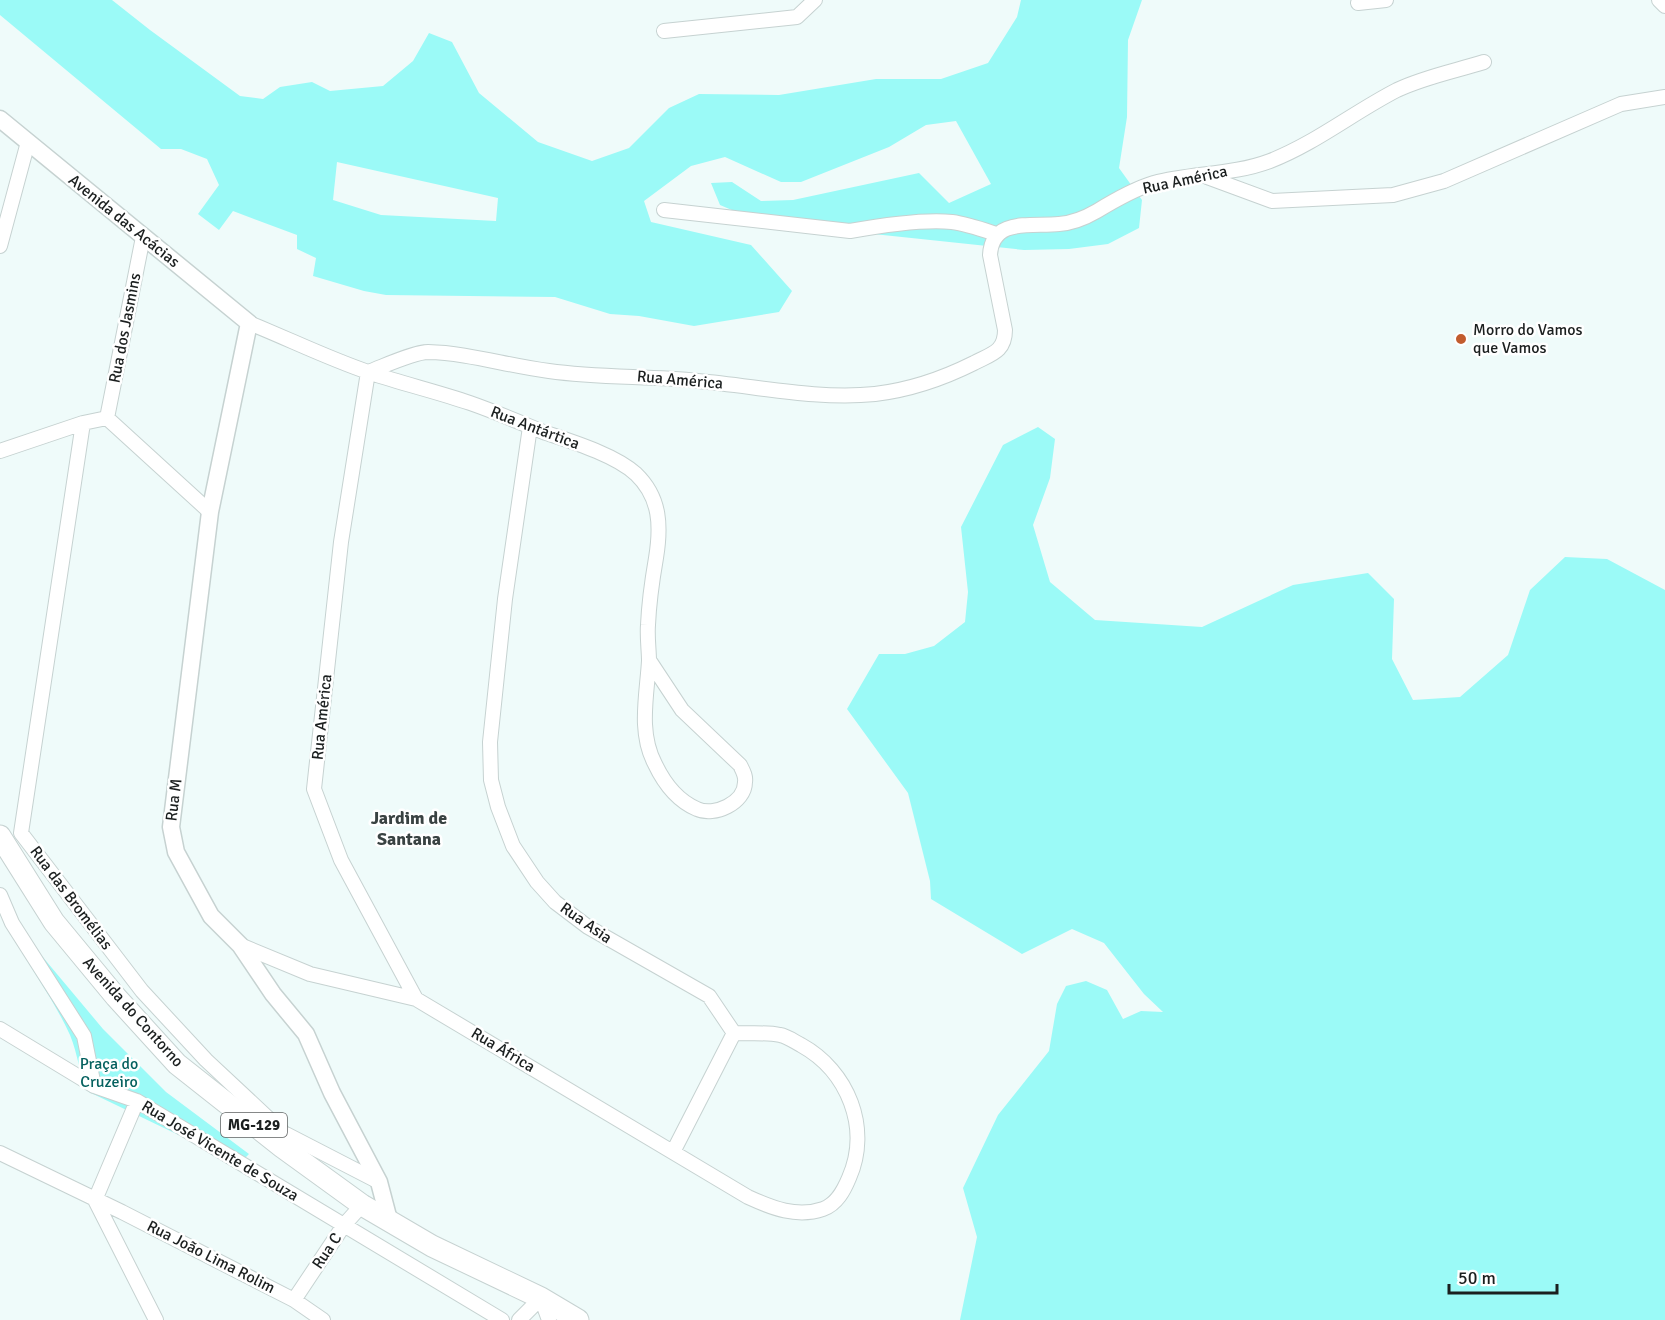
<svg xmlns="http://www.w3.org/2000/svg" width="1665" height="1320" font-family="Signika,sans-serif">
<rect width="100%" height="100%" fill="#effbfa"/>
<path fill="#9bfaf7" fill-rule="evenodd" d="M0,0H112L150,30L240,96L263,99L280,87L312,82L330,91L383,86L413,61L429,33L452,42L479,93L538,142L592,161L629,148L669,108L699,94L779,95L876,79H941L988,63L1017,17L1021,0H1142L1128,40L1127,117L1119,168L1142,200L1139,228L1108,244L1069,249L1024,250L760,222L720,205L711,183L732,182L761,201L793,200L919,173L949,203L991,184L956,121L926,125L889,147L801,182H781L725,157L691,166L644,201L651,222L751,245L792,291L779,312L694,326L639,316L610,314L555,297L386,295L364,291L313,276L316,258L297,249V235L233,211L219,230L198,214L219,185L207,159L181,149H161L0,15ZM337,162L498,198L496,221L381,215L333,200Z
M1038,427L1055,439L1050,478L1033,525L1050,582L1095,620L1202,627L1293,585L1368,573L1394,599L1392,659L1413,700L1460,697L1508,655L1530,590L1565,557L1607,559L1665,590V1320H960L977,1237L963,1188L998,1115L1049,1051L1057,1004L1066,986L1086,981L1107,990L1123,1019L1141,1011L1163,1012L1144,994L1104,943L1072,929L1022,954L931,899L930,881L908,793L847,709L879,654H905L934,646L965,622L968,592L961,527L1003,445Z
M26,937L103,1029L166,1092L249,1154L239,1164L89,1092C79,1075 78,1054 70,1035C55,1002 32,970 14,939Z"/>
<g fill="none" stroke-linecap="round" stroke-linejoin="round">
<g stroke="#c6d2d1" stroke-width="16">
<path id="minor" d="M1659,0L1665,6
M1358,3L1386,0
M664,31L797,17L815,0
M1207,177L1272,201L1393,195L1444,181L1621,104L1665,97
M664,210L850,231C878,226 924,219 952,222C967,224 981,229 996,234
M0,246L28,142
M249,323C289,339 329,359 371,373C404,384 438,392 470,403C496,412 521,423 546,433C573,442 615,455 636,474C661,498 661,527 656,558C652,581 649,602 648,625C647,637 649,650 649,661C647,695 638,732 655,764C664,783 676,800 697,809C714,817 745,803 745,782C746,776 743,771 740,765L682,710L649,660
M107,418L143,237
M107,418L210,512
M83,423L21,833L142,991L206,1060L284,1133L379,1182
M0,451L83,423L107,418
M0,895L12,923L84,1036L94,1086
M240,945L310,974L416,999L748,1197C772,1208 797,1218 823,1209C837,1204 844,1190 849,1178C871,1128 848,1071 801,1045C795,1042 787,1036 780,1035C766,1032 749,1034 734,1033L709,996L588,927L555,902L537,882L513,846L498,807L491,780L490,742L505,599L530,427
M416,999L341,860L314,789L341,542L368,372C382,367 414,352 428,352C469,353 508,366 549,371C598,378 649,376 698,381C756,386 817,400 875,394C909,390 944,378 974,363C991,354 1005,352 1005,330L990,255C992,217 1032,227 1059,224C1073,223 1085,218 1097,211C1115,200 1134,189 1154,183C1192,173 1233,175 1270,161C1316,143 1354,112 1397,90C1424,77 1455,71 1484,62
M0,1029L94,1086L137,1101L502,1320
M673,1152L734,1033
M0,1153L122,1212L294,1300L323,1320
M95,1200L156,1320
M95,1200L137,1101
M294,1300L344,1225L362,1205
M519,1320L541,1298L549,1320"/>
</g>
<g stroke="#c6d2d1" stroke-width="19">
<path id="tertiary" d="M0,119L249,323L210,512L171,827L176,852L211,916L240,945L273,994L306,1034L332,1093L379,1182L389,1220"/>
</g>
<g stroke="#c6d2d1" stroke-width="23">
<path id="primary" d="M0,836L54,922L116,997L177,1064L282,1147L362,1205L432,1246L541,1298L578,1320"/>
</g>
<use href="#minor" stroke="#fff" stroke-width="14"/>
<use href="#tertiary" stroke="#fff" stroke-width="16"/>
<use href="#primary" stroke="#fff" stroke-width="21"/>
</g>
<circle fill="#c25c2e" stroke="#fff" stroke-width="2" cx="1461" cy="339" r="6"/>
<g text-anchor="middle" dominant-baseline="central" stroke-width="5" stroke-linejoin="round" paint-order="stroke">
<rect fill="#fff" stroke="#5f6262" stroke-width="1.5" x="221" y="1113" width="66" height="24" rx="4.5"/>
<g font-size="15" font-weight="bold" fill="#1b1f1f">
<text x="254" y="1125">MG-129</text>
</g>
<g font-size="16" fill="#1b1f1f" stroke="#fff">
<text transform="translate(1185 180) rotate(-12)">Rua América</text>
<text transform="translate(124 221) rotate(39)">Avenida das Acácias</text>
<text transform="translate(125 328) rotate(-79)">Rua dos Jasmins</text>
<text transform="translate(680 380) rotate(5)">Rua América</text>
<text transform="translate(535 428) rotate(21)">Rua Antártica</text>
<text transform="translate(322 717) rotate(-84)">Rua América</text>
<text transform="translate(174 800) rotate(-83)">Rua M</text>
<text transform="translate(71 898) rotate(53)">Rua das Bromélias</text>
<text transform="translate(586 923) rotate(35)">Rua Asia</text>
<text transform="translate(133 1012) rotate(48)">Avenida do Contorno</text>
<text transform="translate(503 1050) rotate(31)">Rua África</text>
<text transform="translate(220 1151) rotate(31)">Rua José Vicente de Souza</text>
<text transform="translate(327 1251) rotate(-56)">Rua C</text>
<text transform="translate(211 1257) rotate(27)">Rua João Lima Rolim</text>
</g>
<g font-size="16" fill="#1b1f1f" stroke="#fff" text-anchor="start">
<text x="1473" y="330">Morro do Vamos<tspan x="1473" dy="18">que Vamos</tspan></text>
</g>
<g font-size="16" fill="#05615f" stroke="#fff">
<text x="109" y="1064">Praça do<tspan x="109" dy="18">Cruzeiro</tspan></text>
</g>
<g font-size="18" font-weight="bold" fill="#394242" stroke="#fff">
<text x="409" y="818">Jardim de<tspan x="409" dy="21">Santana</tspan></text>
</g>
</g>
<path d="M1449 1284v9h108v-9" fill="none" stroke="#1b1f1f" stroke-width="3"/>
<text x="1458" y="1284" font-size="18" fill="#1b1f1f" stroke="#ffffff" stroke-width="4.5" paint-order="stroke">50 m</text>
</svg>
